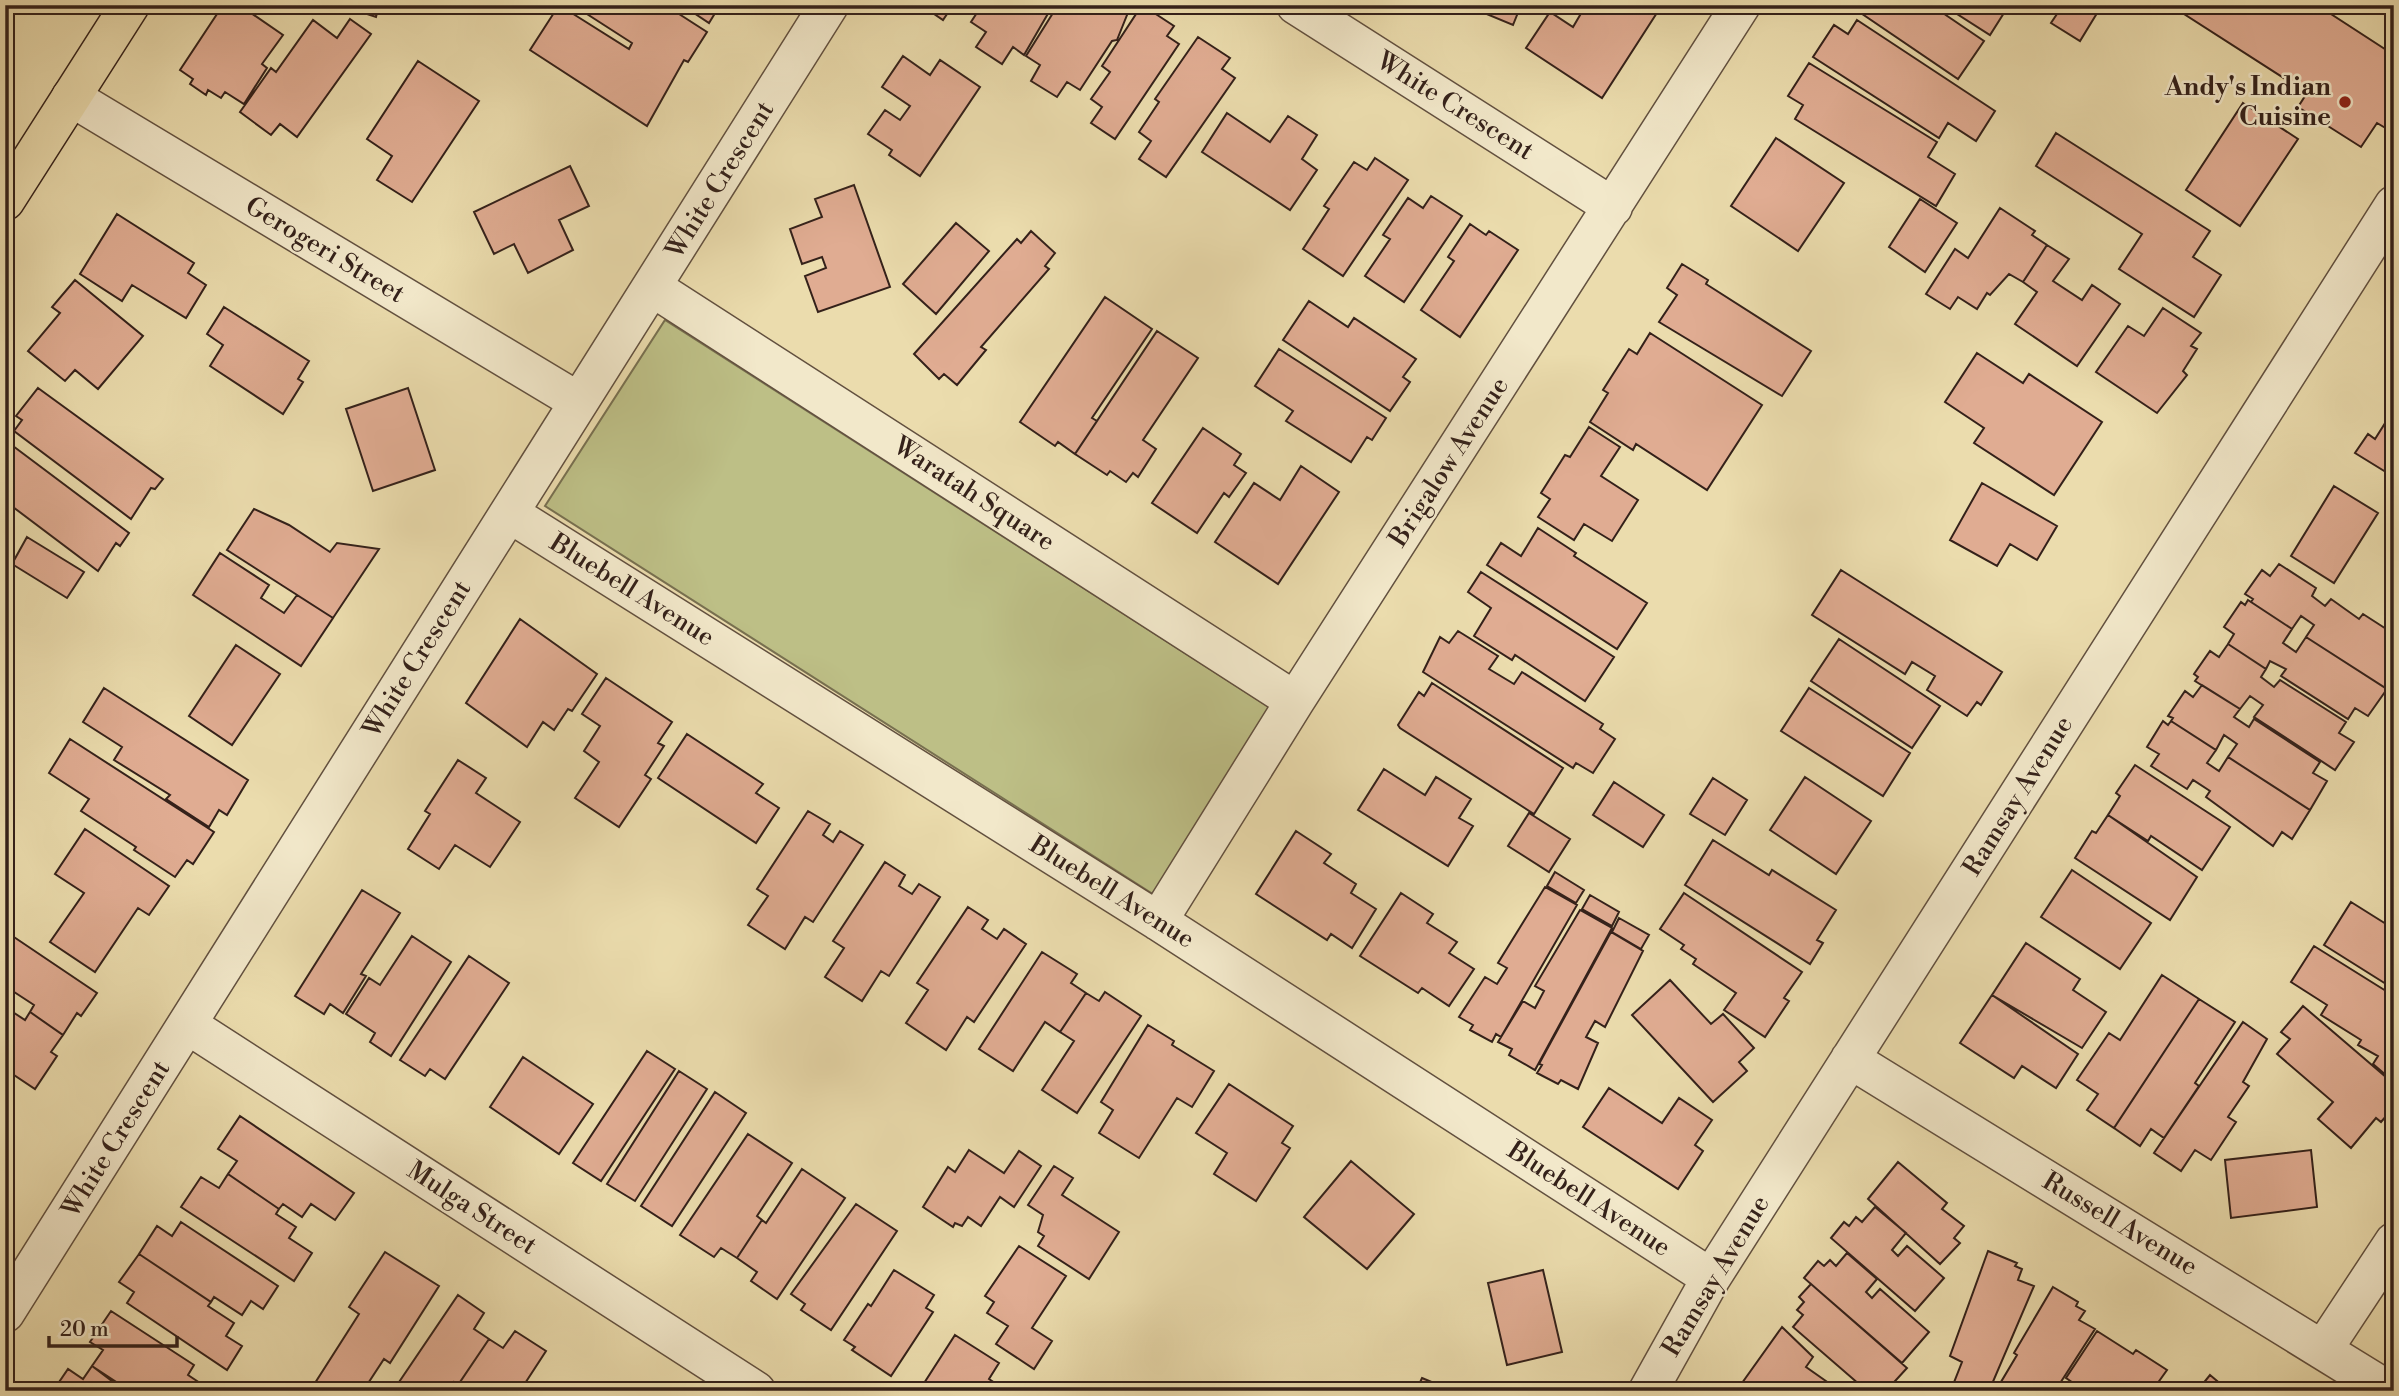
<svg xmlns="http://www.w3.org/2000/svg" width="2399" height="1396" font-family="'Libre Bodoni',serif">
<rect width="100%" height="100%" fill="#ebdcad"/>
<filter id="stains"><feTurbulence type="fractalNoise" baseFrequency=".00286" numOctaves="4"/><feColorMatrix values="0 0 0 0 .2 0 0 0 0 .09 0 0 0 0 .02 0 0 0 .5 -.17"/></filter>
<radialGradient id="worn" r=".72"><stop offset=".6" stop-color="#630" stop-opacity="0"/><stop offset="1" stop-color="#630" stop-opacity=".3"/></radialGradient>
<path fill="#bdbf86" stroke="#787050" stroke-width="2" d="M665,320L1274,710L1156,896L545,506Z"/>
<path fill="#e0ac92" stroke="#34211a" stroke-width="2" d="M223,5H249L254,9L251,13L283,35L262,64L267,68L244,104L225,92L221,98L208,90L206,95L190,84L193,79L180,70Z
M340,5H379L376,17Z
M559,5L629,49L632,43L573,5H665L707,32L688,62L684,60L647,126L530,50Z
M682,5H720L709,23Z
M921,5H953L943,20Z
M982,5H1053L1024,55L1013,47L1002,64L976,47L986,32L971,22Z
M1058,5H1131L1117,40L1112,41L1080,90L1067,82L1057,97L1031,81L1040,65L1026,56Z
M1142,5L1174,26L1167,36L1179,44L1115,139L1091,123L1102,107L1091,99L1110,72L1102,66Z
M1473,5H1521L1513,25L1472,8Z
M1586,5H1662L1602,98L1526,48L1550,12L1573,27Z
M1849,5H1931L1984,41L1958,79Z
M1943,5H2009L1990,35Z
M2063,5H2102L2080,41L2051,23Z
M2170,5H2317L2394,55V133L2377,123L2361,147L2298,107L2307,93Z
M350,19L371,34L297,137L280,124L271,135L240,112L271,68L276,72L313,20L337,38Z
M1857,20L1995,111L1976,141L1948,123L1939,138L1813,57L1834,25L1848,34Z
M1198,37L1230,58L1222,69L1235,78L1166,177L1139,159L1151,141L1139,132L1159,102L1155,99Z
M903,56L930,75L940,60L980,87L920,176L889,155L892,150L868,134L885,110L900,120L910,106L882,87Z
M418,61L479,101L412,202L377,180L392,156L367,139Z
M1809,63L1937,142L1928,157L1955,174L1936,206L1795,119L1803,105L1788,96Z
M2243,103L2298,139L2240,226L2186,190Z
M1227,113L1270,142L1288,116L1317,135L1302,159L1317,170L1290,210L1202,152Z
M2056,133L2210,231L2193,257L2221,275L2194,317L2119,269L2142,234L2036,166Z
M1776,138L1844,183L1798,251L1731,206Z
M1375,158L1408,180L1343,276L1303,249L1329,209L1324,206L1354,162L1367,170Z
M570,166L589,206L559,220L573,250L528,273L514,244L494,254L474,212Z
M854,185L890,287L818,312L805,276L826,268L822,257L802,264L790,229L822,217L815,199Z
M1431,196L1462,216L1404,302L1365,276L1390,239L1383,235L1408,198L1423,208Z
M1920,199L1957,223L1925,272L1889,247Z
M2000,208L2035,231L2032,235L2047,245L2023,282L2009,274L1990,295L1987,293L1977,309L1958,297L1950,309L1926,294L1955,249L1968,258Z
M117,214L194,263L188,273L206,285L186,318L132,285L122,301L80,274Z
M956,223L989,251L936,314L903,284Z
M1470,224L1486,235L1489,231L1518,250L1460,337L1421,310L1454,261L1448,257Z
M1031,231L1055,253L1045,266L1049,269L981,347L986,350L957,385L944,374L939,379L914,354L1017,239L1021,243Z
M2047,245L2069,259L2053,281L2082,300L2092,285L2120,304L2077,366L2015,324L2037,292L2023,282Z
M1682,264L1708,280L1706,284L1811,351L1782,396L1659,322L1677,295L1667,288Z
M75,280L143,336L98,389L75,370L65,381L28,351L60,313L52,307Z
M1105,297L1152,329L1092,418L1097,421L1075,454L1058,442L1055,446L1020,422Z
M1309,301L1348,327L1354,318L1416,359L1403,377L1410,382L1390,411L1283,340Z
M224,307L309,361L298,379L303,382L283,414L210,366L223,345L207,334Z
M2163,308L2201,333L2191,346L2197,349L2183,371L2187,375L2157,413L2096,372L2128,326L2144,336Z
M1157,331L1198,358L1143,440L1156,449L1138,477L1133,473L1126,482L1110,471L1107,475L1075,454Z
M1650,333L1762,405L1707,490L1636,444L1633,450L1590,422L1608,393L1603,390L1629,349L1637,354Z
M1279,349L1386,418L1372,440L1367,437L1351,462L1286,421L1293,411L1255,386Z
M1977,353L2023,383L2029,374L2102,422L2054,495L1974,443L1984,428L1945,402Z
M38,388L163,479L155,489L151,488L131,519L14,431L22,420L16,416Z
M408,388L435,470L373,491L346,409Z
M2394,409V477L2355,453L2368,434L2375,439Z
M1589,427L1620,447L1601,476L1638,500L1612,541L1584,524L1574,540L1538,517L1550,499L1541,493L1565,455L1570,457Z
M1203,428L1241,454L1234,465L1246,473L1229,497L1224,493L1197,533L1152,503Z
M9,443L129,533L120,546L116,543L98,571L5,501V448Z
M1301,466L1339,492L1278,584L1215,542L1254,483L1280,500Z
M1982,483L2057,526L2037,560L2010,544L1997,566L1950,540Z
M2334,486L2378,513L2334,583L2291,556Z
M254,509L289,525L330,552L337,543L379,549L333,618L227,550Z
M1538,528L1576,553L1574,556L1647,603L1617,649L1487,565L1501,543L1521,556Z
M27,537L84,572L67,598L12,564Z
M220,553L269,585L261,598L284,613L297,595L333,618L301,666L193,595Z
M2279,564L2316,588L2312,596L2325,606L2331,599L2359,619L2363,614L2394,634V677L2387,689L2306,637L2314,625L2301,616L2292,629L2251,602L2253,599L2245,594L2262,570L2270,576Z
M1841,570L2002,672L1981,705L1977,702L1967,716L1927,690L1935,676L1912,662L1905,674L1812,615Z
M1481,572L1614,657L1585,701L1515,655L1512,660L1474,636L1491,608L1468,592Z
M2248,600L2292,629L2283,643L2296,652L2306,637L2387,689L2368,716L2355,708L2348,719L2281,676L2286,669L2270,661L2266,669L2228,644L2234,634L2224,627L2241,602L2245,605Z
M520,619L597,674L572,711L568,709L554,730L543,722L527,747L466,703Z
M1458,631L1498,656L1489,669L1514,684L1522,672L1603,724L1600,729L1615,739L1593,773L1576,763L1573,768L1423,672L1440,637L1449,643Z
M1839,639L1940,706L1912,748L1811,681Z
M2228,644L2266,669L2261,677L2274,687L2280,680L2346,722L2339,733L2354,742L2335,770L2254,717L2263,705L2250,696L2240,709L2195,681L2198,677L2194,674L2210,651L2219,657Z
M236,645L280,674L232,745L189,716Z
M606,678L672,722L658,743L664,746L645,775L651,779L619,827L575,798L599,762L584,751L600,726L582,714Z
M1432,683L1563,768L1534,814L1400,728L1398,725L1419,692L1424,696Z
M2202,685L2240,709L2234,717L2249,727L2254,719L2320,762L2313,773L2327,781L2310,810L2228,757L2237,744L2224,735L2216,750L2171,721L2173,718L2168,716L2185,691L2193,697Z
M104,688L248,780L227,815L219,810L209,827L166,799L170,795L114,760L122,747L83,722Z
M1809,688L1910,753L1883,796L1781,731Z
M2163,721L2168,725L2171,721L2216,750L2207,763L2219,771L2228,757L2310,810L2292,839L2282,832L2273,846L2206,797L2210,791L2193,780L2187,789L2151,766L2159,754L2147,747Z
M687,734L763,784L756,793L779,808L756,843L658,778Z
M70,739L214,832L193,864L187,860L175,877L134,850L136,847L81,811L89,799L49,773Z
M458,760L486,778L476,793L520,822L490,867L455,845L439,869L408,849L430,814L425,811Z
M2135,765L2230,827L2202,870L2151,836L2148,841L2108,815L2120,796L2116,793Z
M1384,769L1425,795L1436,777L1471,799L1459,818L1473,826L1448,866L1358,810Z
M1805,777L1871,821L1836,874L1770,830Z
M1713,778L1747,800L1725,835L1690,814Z
M1614,782L1664,815L1643,847L1593,815Z
M808,811L830,824L823,835L833,842L840,831L863,845L813,922L805,917L785,949L748,925L768,896L757,889Z
M1529,813L1570,839L1549,872L1508,846Z
M2108,815L2197,877L2170,920L2075,858L2092,831L2096,833Z
M85,829L169,886L149,915L138,908L95,972L50,942L84,893L55,874Z
M1296,831L1331,854L1324,863L1356,884L1351,893L1376,909L1352,948L1331,934L1327,940L1256,894Z
M1713,840L1769,875L1772,870L1836,910L1817,940L1823,943L1810,964L1685,885Z
M885,862L905,875L899,886L912,894L919,884L940,897L889,976L881,971L862,1001L825,977L844,948L833,941Z
M2072,870L2151,923L2120,969L2041,917Z
M1555,872L1584,890L1576,903L1547,886Z
M1545,887L1577,905L1501,1037L1496,1034L1492,1042L1470,1030L1473,1025L1459,1017L1485,977L1497,984L1507,968L1498,963Z
M362,890L400,913L361,974L366,976L343,1013L330,1004L324,1014L295,996Z
M1401,893L1433,914L1427,923L1457,942L1449,953L1474,969L1449,1006L1422,988L1418,993L1360,956Z
M1684,893L1802,972L1784,998L1789,1001L1765,1037L1724,1010L1736,993L1693,964L1696,959L1681,949L1684,945L1660,929Z
M1590,895L1619,912L1612,926L1582,909Z
M2351,902L2394,929V989L2324,945Z
M968,907L988,920L982,929L997,939L1004,929L1026,944L974,1022L967,1017L946,1050L906,1023L928,990L917,983Z
M1580,910L1612,928L1535,1070L1509,1055L1512,1049L1498,1042L1523,1001L1535,1008L1544,991L1535,986Z
M1619,918L1649,935L1641,949L1612,932Z
M5,931L97,993L81,1016L77,1013L63,1035L30,1012L34,1005L5,986Z
M1611,932L1643,951L1605,1027L1595,1021L1586,1037L1598,1043L1578,1089L1561,1080L1558,1084L1537,1073L1542,1065L1539,1064Z
M412,936L451,962L391,1056L370,1042L375,1033L346,1014L369,978L380,985Z
M2026,943L2080,979L2073,990L2106,1012L2082,1048L1992,995Z
M2314,946L2394,996V1082L2373,1064L2378,1056L2358,1045L2361,1040L2321,1015L2327,1005L2291,982Z
M1042,952L1077,974L1071,983L1086,993L1060,1032L1045,1022L1013,1071L979,1049Z
M469,956L509,983L445,1079L430,1069L425,1076L400,1060Z
M2162,975L2199,999L2114,1128L2087,1110L2098,1094L2077,1080L2109,1033L2120,1040Z
M1670,980L1711,1024L1723,1014L1754,1048L1739,1062L1747,1071L1713,1102L1632,1015Z
M1105,992L1141,1016L1077,1113L1042,1090L1074,1041L1060,1032L1086,993L1099,1001Z
M1992,995L2078,1054L2056,1088L2022,1066L2014,1078L1960,1043Z
M2199,999L2235,1022L2195,1083L2199,1086L2164,1138L2151,1129L2140,1146L2114,1128Z
M2303,1006L2394,1084V1107L2381,1122L2376,1118L2351,1148L2318,1119L2333,1102L2277,1054L2290,1039L2281,1032Z
M5,1007L25,1020L30,1012L63,1035L51,1052L57,1056L35,1089L5,1069Z
M2243,1022L2267,1039L2243,1082L2249,1086L2228,1117L2236,1122L2211,1160L2195,1150L2181,1171L2154,1153Z
M1148,1025L1174,1041L1172,1045L1214,1071L1192,1107L1177,1098L1139,1158L1099,1133L1113,1110L1101,1102Z
M647,1051L675,1069L601,1181L573,1163Z
M523,1057L593,1104L559,1154L490,1107Z
M679,1071L707,1089L635,1201L607,1184Z
M1229,1084L1293,1126L1282,1143L1290,1148L1256,1201L1214,1174L1227,1153L1196,1133Z
M1609,1088L1662,1123L1679,1098L1712,1120L1695,1145L1703,1151L1678,1189L1583,1127Z
M715,1092L746,1113L672,1226L641,1206Z
M240,1116L354,1193L335,1220L311,1204L302,1217L283,1204L279,1209L228,1174L237,1161L218,1149Z
M748,1134L792,1163L757,1216L762,1220L737,1258L721,1248L714,1257L680,1235Z
M969,1150L1004,1173L1019,1151L1041,1166L1014,1207L1000,1197L981,1226L968,1217L962,1226L955,1223L953,1227L923,1207L948,1167L955,1172Z
M2311,1150L2317,1207L2231,1218L2225,1160Z
M1351,1161L1414,1214L1367,1269L1304,1217Z
M1898,1162L1947,1203L1942,1209L1964,1226L1954,1238L1960,1243L1940,1264L1868,1199Z
M1054,1166L1073,1178L1062,1195L1119,1232L1089,1279L1038,1246L1044,1236L1038,1232L1043,1215L1028,1205Z
M802,1169L845,1198L777,1299L751,1281L757,1272L737,1258L762,1220L766,1223Z
M228,1174L279,1209L276,1214L296,1227L289,1238L312,1253L294,1281L181,1207L201,1177L219,1188Z
M856,1204L897,1231L831,1330L801,1310L805,1304L791,1294Z
M1875,1207L1906,1233L1892,1250L1898,1256L1907,1246L1944,1278L1915,1311L1831,1238L1844,1222L1849,1226L1856,1217L1862,1222Z
M181,1222L278,1286L263,1309L251,1301L242,1315L214,1297L211,1302L139,1254L157,1226L172,1236Z
M1019,1246L1066,1276L1032,1328L1052,1341L1034,1369L996,1344L1008,1326L987,1313L994,1302L985,1296Z
M1988,1251L2017,1263L2015,1266L2022,1269L2018,1280L2034,1286L1989,1391H1969L1953,1385L1962,1362L1950,1356Z
M385,1252L439,1286L390,1363L384,1359L363,1391H327L315,1383L359,1314L349,1307Z
M1847,1253L1877,1279L1866,1292L1872,1298L1880,1289L1929,1332L1902,1363L1804,1278L1818,1261L1824,1266L1830,1260L1836,1266Z
M139,1254L211,1302L208,1306L234,1323L226,1336L242,1346L227,1370L127,1303L134,1292L119,1282Z
M894,1270L934,1295L926,1308L933,1312L891,1376L852,1350L855,1347L844,1340L868,1304L871,1306Z
M1543,1270L1562,1352L1507,1365L1488,1283Z
M1811,1284L1907,1368L1886,1391H1867L1793,1327L1803,1315L1797,1310L1804,1302L1799,1297Z
M2053,1287L2078,1302L2076,1306L2085,1311L2079,1320L2095,1329L2055,1391H2005L1998,1387L2017,1355L2014,1353Z
M458,1295L484,1313L474,1329L489,1339L458,1385L454,1382L449,1391H393Z
M111,1311L194,1365L188,1375L212,1391H136L126,1384L124,1387L92,1366L103,1350L90,1342Z
M1782,1327L1813,1357L1806,1367L1833,1386L1830,1391H1753L1742,1383Z
M515,1331L546,1351L520,1391H458L461,1387L458,1385L489,1339L503,1348Z
M2097,1331L2133,1354L2136,1350L2167,1370L2152,1391H2085L2066,1378Z
M955,1335L999,1363L989,1379L1007,1391H919Z
M92,1366L125,1391H53L68,1369L83,1379Z
M2210,1375L2229,1391H2197Z
M1422,1378L1453,1391H1416Z"/>
<g fill="none" stroke-linecap="round" stroke-linejoin="round">
<g stroke="#62503f" stroke-width="41">
<path id="minor" d="M1296,5L1613,207
M71,97L579,402
M652,287L1295,701
M509,513L1158,921L1711,1278
M1158,921L1295,701L1741,5
M188,1025L756,1391
M1850,1059L2389,1391
M5,1313L829,5
M2324,1348L2394,1242
M1648,1391L1711,1278L2394,205"/>
</g>
<g stroke="#34211a" stroke-width="41">
<path id="major" d="M5,201L130,5"/>
</g>
<use href="#minor" stroke="#f2e8ca" stroke-width="38"/>
<use href="#major" stroke="#ebdcad" stroke-width="38"/>
</g>
<circle fill="#8f2418" stroke="#f2e8ca" stroke-width="2.5" cx="2345" cy="102" r="7"/>
<g text-anchor="middle" dominant-baseline="central" stroke-width="5" stroke-linejoin="round" paint-order="stroke">
<g font-size="26" font-weight="bold" fill="#34211a" stroke="#f2e8ca" text-anchor="end">
<text x="2331" y="87">Andy's Indian<tspan x="2331" dy="30">Cuisine</tspan></text>
</g>
<g font-size="26" fill="#34211a" stroke="#f2e8ca">
<text transform="translate(1455 106) rotate(32)">White Crescent</text>
<text transform="translate(720 180) rotate(-58)">White Crescent</text>
<text transform="translate(325 250) rotate(31)">Gerogeri Street</text>
<text transform="translate(1449 462) rotate(-57)">Brigalow Avenue</text>
<text transform="translate(974 494) rotate(33)">Waratah Square</text>
<text transform="translate(632 590) rotate(32)">Bluebell Avenue</text>
<text transform="translate(417 659) rotate(-58)">White Crescent</text>
<text transform="translate(2018 796) rotate(-58)">Ramsay Avenue</text>
<text transform="translate(1112 892) rotate(32)">Bluebell Avenue</text>
<text transform="translate(116 1139) rotate(-58)">White Crescent</text>
<text transform="translate(1589 1199) rotate(33)">Bluebell Avenue</text>
<text transform="translate(472 1208) rotate(33)">Mulga Street</text>
<text transform="translate(2120 1224) rotate(31)">Russell Avenue</text>
<text transform="translate(1716 1276) rotate(-59)">Ramsay Avenue</text>
</g>
</g>
<rect width="2399" height="1396" fill="none" stroke="#ebdcad" stroke-width="28"/>
<rect x="7" y="7" width="2385" height="1382" fill="none" stroke="#34211a" stroke-width="3.5"/>
<rect x="14" y="14" width="2371" height="1368" fill="none" stroke="#34211a" stroke-width="2"/>
<path d="M49 1336v10h128v-10" fill="none" stroke="#34211a" stroke-width="3.5"/>
<text x="60" y="1336" font-size="21" fill="#34211a" stroke="#f2e8ca" stroke-width="5" paint-order="stroke">20 m</text>
<rect width="100%" height="100%" filter="url(#stains)"/>
<rect width="100%" height="100%" fill="url(#worn)"/>
</svg>
